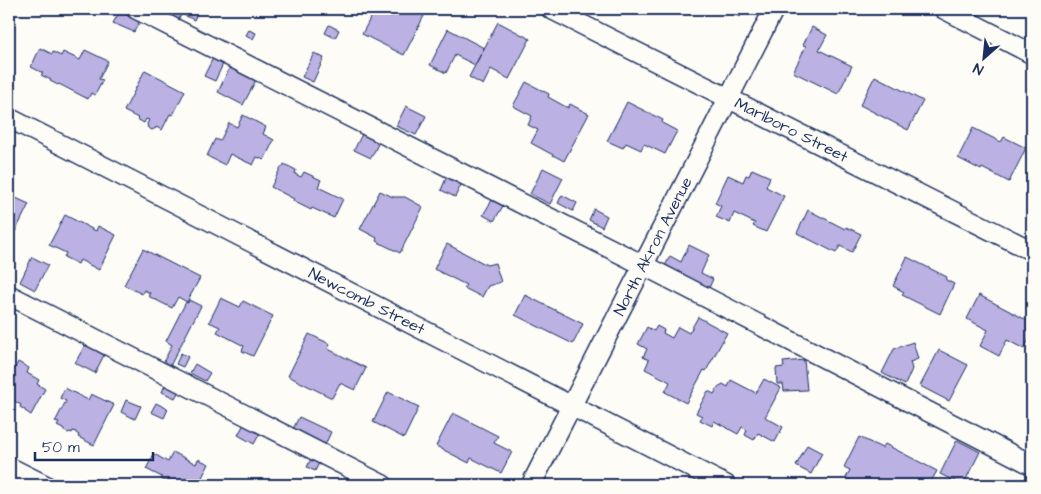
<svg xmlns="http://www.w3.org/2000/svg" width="1041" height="494" font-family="'Architects Daughter',sans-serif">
<rect width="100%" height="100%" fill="#fdfcf7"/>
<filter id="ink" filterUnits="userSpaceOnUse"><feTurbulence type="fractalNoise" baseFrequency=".02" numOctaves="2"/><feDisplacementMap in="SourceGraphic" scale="10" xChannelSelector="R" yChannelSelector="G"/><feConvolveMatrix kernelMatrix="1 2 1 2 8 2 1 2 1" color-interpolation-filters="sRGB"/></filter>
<g filter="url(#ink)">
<path fill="#bbb1e2" stroke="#1b2f5e" d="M100,9H115L112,15Z
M156,9H199L194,20L182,14L178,20Z
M375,9H419L426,12L404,55L362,34Z
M724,9H744L740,17Z
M120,11L140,21L134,32L113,23Z
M498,22L530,39L509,79L491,69L483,85L469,77Z
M329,25L339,30L335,38L325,33Z
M812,27L827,35L819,50L852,66L838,94L793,72L806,46L803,45Z
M448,29L484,48L475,65L455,55L446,73L430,65Z
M249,30L256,33L253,39L246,35Z
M40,48L52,54L53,52L61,56L63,52L80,60L85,50L108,61L99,79L103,80L95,95L91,93L88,99L59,84L58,85L50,81L51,80L41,75L43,73L31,67Z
M314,53L324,58L313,82L302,77Z
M214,56L224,62L215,81L204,76Z
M230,67L256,80L243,105L218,92Z
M145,70L185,91L173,115L170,114L162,130L156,127V128L152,130L148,128L147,124L149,120L146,119L144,123L137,119L138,118L124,111Z
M875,76L923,101L908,130L860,105Z
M526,82L549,94L548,97L568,108L570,104L589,114L564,161L531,143L538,130L528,125L532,116L513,106Z
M627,102L663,120L662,123L677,131L665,154L644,144L641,150L626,143L623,148L607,141Z
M406,106L426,116L416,135L396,126Z
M243,115L266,127L263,134L274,140L264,160L257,157L253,165L230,154L225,165L207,156L215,139L220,141L229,123L237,127Z
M973,128L1001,142L1004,137L1026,148L1009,182L982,168L981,170L958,158Z
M363,132L380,140L371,158L354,150Z
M284,164L296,170L295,174L301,177L304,172L321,180L318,187L343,199L334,218L312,208L311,210L293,201L294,199L271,187L281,167H283Z
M543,168L563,178L550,204L530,194Z
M752,169L770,177L766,187L784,196L766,232L753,226L755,223L734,213L730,223L716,217L721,206L715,203L728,175L743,182L746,175L749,176Z
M447,176L462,183L455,197L441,190Z
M380,191L393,197H405L423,207L400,253L376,241L377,238L360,229Z
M562,195L577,203L573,211L558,203Z
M16,198L29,204L9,244V201L13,204Z
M492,200L503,206L494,221L483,215Z
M594,209L607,216L602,227L589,220Z
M808,210L845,229L846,227L861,234L852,252L840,246L836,253L797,233Z
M65,215L96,231L98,226L116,235L99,270L80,260L78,264L64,257L66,253L49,245Z
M447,244L487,265L495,263L501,282L488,286L482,297L464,288L466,285L434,269Z
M689,245L709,255L701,273L713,279L708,290L664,268L670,256L681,262Z
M143,249L200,278L187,302L178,297L172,308L148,296L150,293L144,290L142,294L124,285Z
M32,257L48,265L35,290L20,282Z
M907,257L947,277L946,280L954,284L940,314L902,295L904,292L893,286Z
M525,295L583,324L573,344L515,315Z
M979,295L1032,323V334L1024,349L1007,340L999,356L980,346L988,330L967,319Z
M221,298L240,307L243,301L273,316L253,356L242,351L244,346L217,332L220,327L209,322Z
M189,300L201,306L170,366L163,363L172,345L166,341L186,302L188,303Z
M698,317L727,333L706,371L704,370L686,403L665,392L670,382L645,369L649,360L643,357L647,349L638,344L647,327L654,331L657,326L664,330L663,333L672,338L678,327L689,333Z
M309,334L330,344L328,349L366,368L355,390L340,383L332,398L288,376Z
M913,342L918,359L910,362L912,369L905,385L882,373L894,349Z
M85,345L104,355L95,373L75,363Z
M939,350L968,365L949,401L920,386Z
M181,353L188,357L183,367L176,364Z
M804,360L807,390L784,391L783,384H777L776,368L784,367L783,362Z
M18,362L29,368L27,373L39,380L37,384L45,389L31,415L25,411V410L20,407L21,405L9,398V377H10Z
M195,364L210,373L205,381L190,373Z
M764,379L781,388L765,417L783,427L775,442L758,433L754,440L745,435L747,430L742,427L738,434L714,421L712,426L700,420L702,416L696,413L708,391L714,394L718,387L723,384L728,387L731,380L756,393Z
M165,385L179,391L175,398L162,392Z
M65,388L88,400L91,394L114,405L94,445L78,437L79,435L76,433V432L73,431L72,433L70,432L68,433L64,431L63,429L57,426L59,423L55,422L66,401L60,398Z
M388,392L419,407L404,438L373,422Z
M126,400L141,406L135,419L121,412Z
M156,403L168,409L164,418L151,412Z
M453,413L498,436L494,443L512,452L501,473L471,458L469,463L436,446Z
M299,417L331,432L325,445L293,429Z
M244,424L260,433L254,444L238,435Z
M859,437L882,448L885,444L937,471L929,485H857L858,484L846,478L850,470L844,467Z
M957,440L980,452L963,485L940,474Z
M807,445L822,453L811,474L796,466Z
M173,452L196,464L198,459L209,464L198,485H172V484L161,479L162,477L146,469L154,454L168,462Z
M312,457L320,461L315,471L307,467Z"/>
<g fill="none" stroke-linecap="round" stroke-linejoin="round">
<g stroke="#1b2f5e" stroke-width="22">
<g id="minor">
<path d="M136,9L643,265L1032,465"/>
<path id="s1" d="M551,9L1032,251"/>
<path d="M944,9L1032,54"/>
<path id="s2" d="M9,118L726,485"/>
<path d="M9,295L383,485"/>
<path d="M9,467L45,485"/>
<path id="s3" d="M531,485L774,9"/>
</g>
</g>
<use href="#minor" stroke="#fdfcf7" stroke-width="19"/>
</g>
</g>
<g text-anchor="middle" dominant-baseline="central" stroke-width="4" stroke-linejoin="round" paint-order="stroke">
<g font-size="16" fill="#1b2f5e" stroke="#fdfcf7">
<text stroke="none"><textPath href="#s1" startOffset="269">Marlboro Street</textPath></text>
<text stroke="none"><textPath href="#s3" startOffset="268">North Akron Avenue</textPath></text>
<text stroke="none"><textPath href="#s2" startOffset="402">Newcomb Street</textPath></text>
</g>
</g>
<rect width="1041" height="494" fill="none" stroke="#fdfcf7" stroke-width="30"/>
<rect x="15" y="15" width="1011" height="464" fill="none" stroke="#1b2f5e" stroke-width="2" filter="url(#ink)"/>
<g transform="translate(984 58) rotate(207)" stroke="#fdfcf7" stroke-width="4" paint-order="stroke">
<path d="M0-4L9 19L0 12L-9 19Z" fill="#1b2f5e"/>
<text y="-8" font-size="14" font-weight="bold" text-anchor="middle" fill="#1b2f5e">N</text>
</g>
<path d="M35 452v8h118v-8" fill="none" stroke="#1b2f5e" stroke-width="2.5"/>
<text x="42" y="452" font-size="15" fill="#1b2f5e" stroke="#fdfcf7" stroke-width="4" paint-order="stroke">50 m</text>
</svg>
